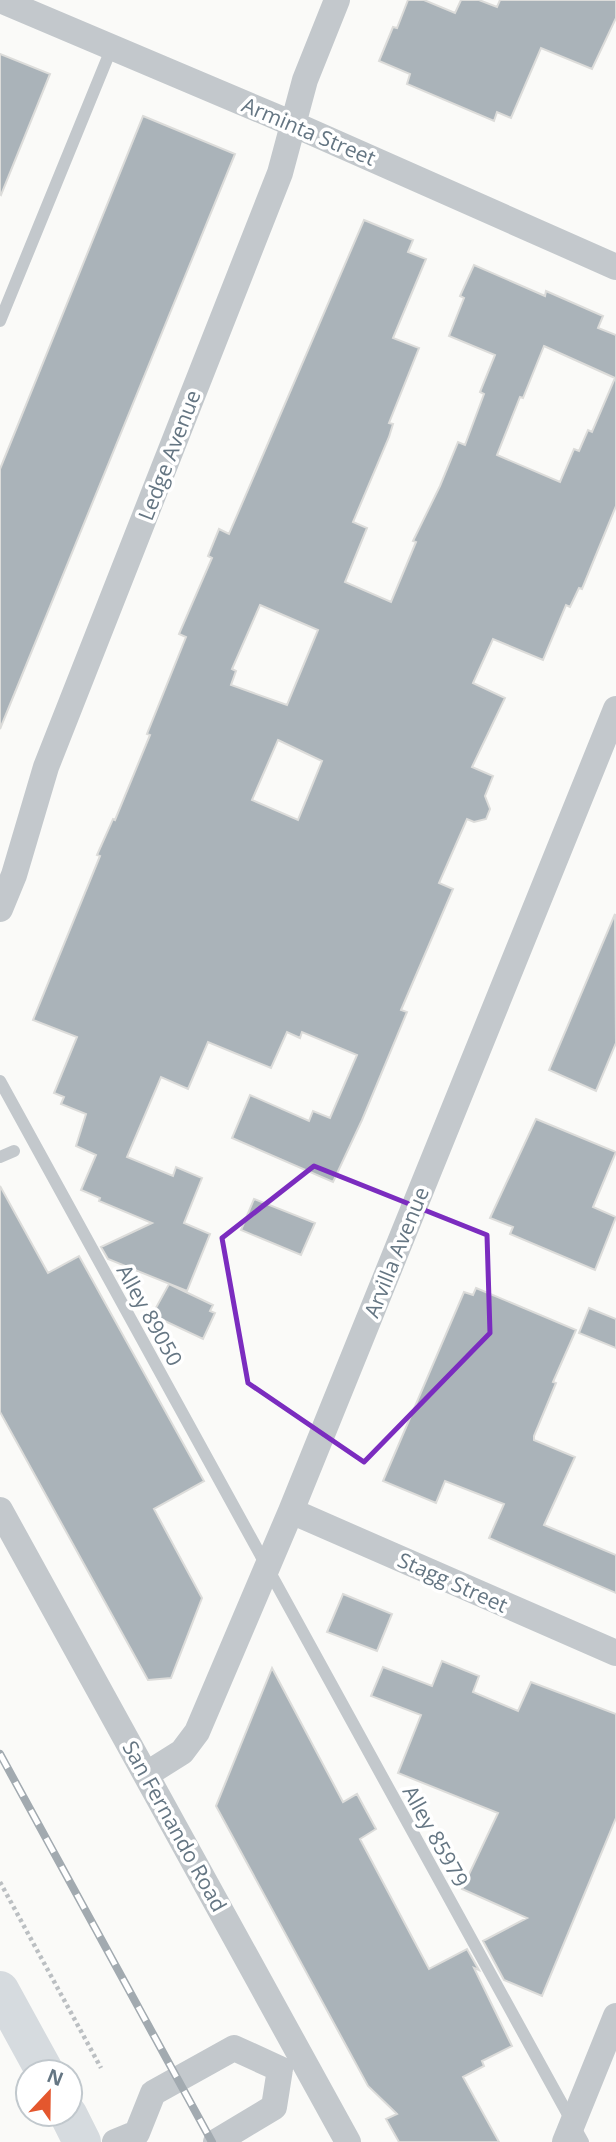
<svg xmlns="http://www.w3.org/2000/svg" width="616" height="2142" font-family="'Open Sans',sans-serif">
<rect width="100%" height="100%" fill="#fafaf8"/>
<path fill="#aab3b9" stroke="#dcdcda" stroke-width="2" fill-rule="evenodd" d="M408,0H424L455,13L461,0H479L497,7L500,0H616V18L592,69L541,48L511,118L497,112L494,121L407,84L410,74L379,61L393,27L397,28Z
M0,54L50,74L1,195L0,194Z
M143,116L235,154L0,729V469Z
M364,220L413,240L408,252L426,259L393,338L419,348L389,423L393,424L389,437L353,522L367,528L345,582L391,602L416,542L413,541L440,486L458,442L465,445L484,394L480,392L495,355L449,336L464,298L460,296L474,265L545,296L546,291L603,316L598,328L616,335V506L582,589L579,588L570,607L566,605L543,660L493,639L473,683L505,698L472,767L493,776L485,796L490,809L486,819L474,822L467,819L439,883L453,889L401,1010L407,1012L362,1120L333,1182L232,1138L250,1095L309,1121L313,1111L330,1118L357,1055L302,1032L300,1038L287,1032L271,1068L208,1042L188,1089L161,1077L127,1157L173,1176L176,1167L202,1178L184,1223L210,1234L187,1291L108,1259L101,1247L152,1223L99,1201L100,1198L81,1190L96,1155L76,1146L86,1114L61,1104L64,1097L54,1093L77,1037L33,1020L100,856L97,855L113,819L115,820L150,735L147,734L186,637L179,634L212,558L208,556L219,529L229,534ZM544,346L615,378L592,432L588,430L579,451L574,449L560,482L497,455L520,397L523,398ZM260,605L318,630L287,705L231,685L236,671L232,669ZM278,740L322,761L298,820L252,800Z
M615,914L616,1043L596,1091L549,1070Z
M536,1119L616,1152L593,1207L616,1217L595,1270L510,1234L513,1227L490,1218Z
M0,1186L48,1273L79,1256L204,1481L154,1509L202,1598L171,1678L148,1680L0,1412Z
M254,1199L315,1223L301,1255L241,1230Z
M169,1284L213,1305L210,1311L215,1313L203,1339L152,1315Z
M476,1288L576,1330L553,1382L556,1383L534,1436V1440L575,1457L544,1525L616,1555V1593L489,1538L504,1504L445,1481L436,1503L383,1481L464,1292L473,1295Z
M589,1308L616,1319V1348L579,1333Z
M343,1594L392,1614L377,1651L327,1632Z
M442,1661L479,1676L473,1692L518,1711L531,1682L616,1714V1818L542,1996L504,1980L483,1941L527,1918L462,1889L498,1813L398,1773L421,1715L371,1696L383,1667L432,1686Z
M272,1668L343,1802L357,1794L376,1829L360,1839L429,1969L467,1949L479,1970L474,1968L512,2046L482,2061L484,2066L463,2077L499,2142H399L386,2119L397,2114L368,2086L216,1806Z"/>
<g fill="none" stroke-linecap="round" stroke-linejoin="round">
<path stroke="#bbbfc2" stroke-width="4.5" stroke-dasharray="3.5 3.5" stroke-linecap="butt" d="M0,1882L101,2068"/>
<path stroke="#c3c8cc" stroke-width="12" d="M0,321L112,47
M0,1081L583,2142
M0,1157L14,1151"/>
<path stroke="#c3c8cc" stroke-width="26" d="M0,0L293,124L616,267
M0,909L14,875L46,767L280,173L305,80L337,0
M0,1510L348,2142
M291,1511L616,1653
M147,1774L182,1752L197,1732L291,1511L616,709
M115,2142L137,2133L153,2093L234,2048L280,2069
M216,2142L274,2107L280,2069
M565,2142L616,2016"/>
<path stroke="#d6dbdf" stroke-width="38" d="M0,1990L45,2072
M68,2114L82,2142"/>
<g stroke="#a2aab0" stroke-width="8">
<path id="rail" d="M0,1754L212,2142"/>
</g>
<use href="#rail" stroke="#fff" stroke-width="5" stroke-dasharray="16" stroke-linecap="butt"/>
</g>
<path fill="none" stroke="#7b2cbf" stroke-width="5" stroke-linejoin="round" d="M314,1166L487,1235L490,1333L364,1462L248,1383L222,1238Z"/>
<g text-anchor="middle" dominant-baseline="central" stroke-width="7" stroke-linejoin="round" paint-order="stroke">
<g font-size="21" fill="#657683" stroke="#fff">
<text transform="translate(309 131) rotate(23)">Arminta Street</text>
<text transform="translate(169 455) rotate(-69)">Ledge Avenue</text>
<text transform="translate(396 1252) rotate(-68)">Arvilla Avenue</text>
<text transform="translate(150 1315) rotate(61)">Alley 89050</text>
<text transform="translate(453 1582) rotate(24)">Stagg Street</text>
<text transform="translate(175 1826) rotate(61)">San Fernando Road</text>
<text transform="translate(436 1836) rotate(61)">Alley 85979</text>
</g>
</g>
<g transform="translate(49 2093) rotate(22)"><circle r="33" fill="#ffffff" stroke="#c1c8cd" stroke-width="2"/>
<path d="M0-5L12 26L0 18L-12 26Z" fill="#e4572e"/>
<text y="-10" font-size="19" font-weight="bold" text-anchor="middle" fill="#657683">N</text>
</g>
</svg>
